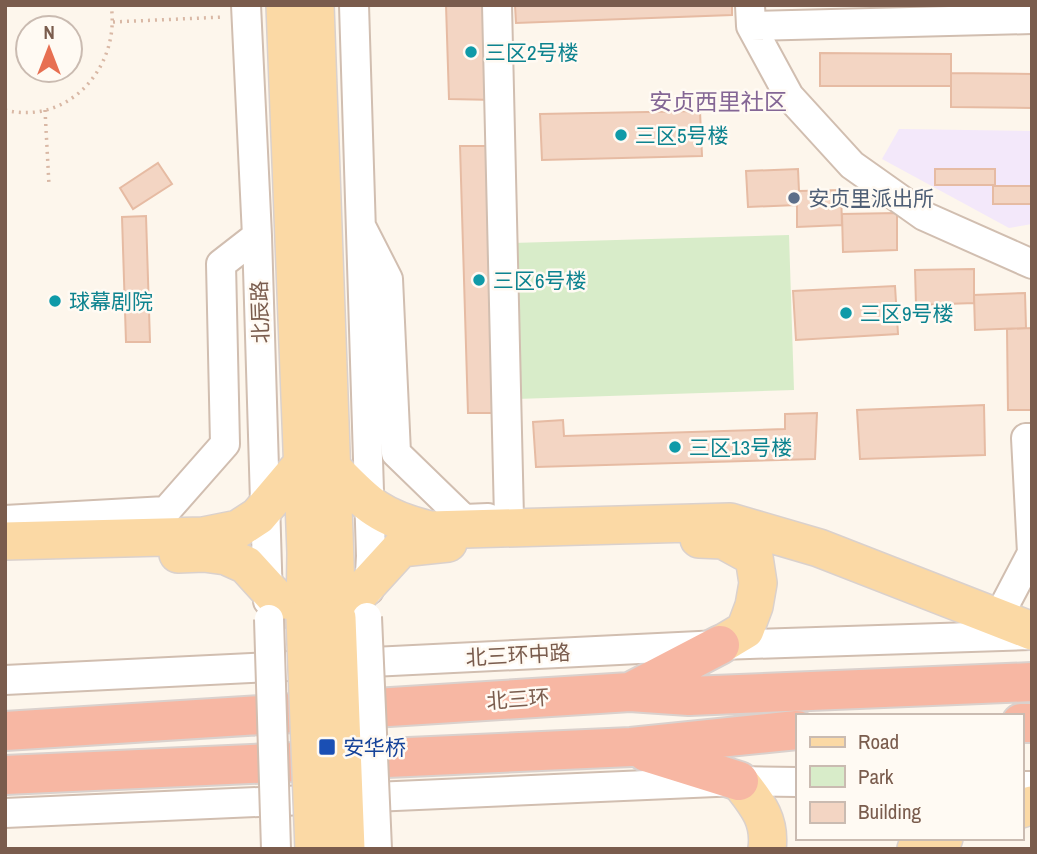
<svg xmlns="http://www.w3.org/2000/svg" width="1037" height="854" font-family="'Archivo Narrow','Noto Sans SC',sans-serif">
<rect width="100%" height="100%" fill="#fdf6ec"/>
<path fill="#f3e8fa" d="M899,129L1032,131V224L1009,228L882,159Z"/>
<path fill="#d8ecc9" d="M789,235L794,390L516,399L512,243Z"/>
<path fill="#f3d5c3" stroke="#e6bba3" stroke-width="2" d="M446,5H492L496,100L449,99Z
M515,5H732V15L516,23Z
M820,53L951,54V86H820Z
M951,73L1032,74V108L951,107Z
M700,111L702,156L542,160L540,114Z
M460,146H489L499,413H468Z
M158,163L172,184L133,209L120,188Z
M798,169L799,191L841,190L842,225L797,227V205L748,207L746,171Z
M935,169H995V185H935Z
M993,186H1032V204H993Z
M897,213V250L843,252L842,214Z
M146,216L150,342H126L122,217Z
M974,269V303L916,305L915,270Z
M895,286L898,334L796,340L793,291Z
M1025,293L1026,328L975,330L974,295Z
M1032,328V410H1008L1007,329Z
M984,405L985,455L860,459L857,410Z
M817,413L815,459L536,467L533,422L563,420L564,436L785,429V414Z"/>
<g fill="none" stroke-linecap="round" stroke-linejoin="round">
<g stroke="#d1beb0" stroke-width="32">
<path id="minor" d="M246,5L257,236L268,601
M354,5L371,556L369,590
M497,5L509,518
M750,5L751,26L789,96L852,165L924,216L1032,264
M751,26L1032,19
M361,226L388,279L396,453L464,519L488,518
M5,520L166,511L225,444L221,264L257,236
M990,633L1032,553L1026,438H1032
M5,680L720,645L1030,635
M1021,786H1032
M5,813L739,781L797,782"/>
</g>
<g stroke="#dad1cd" stroke-width="40">
<path id="major" d="M285,5L306,553L305,618
M315,5L337,618
M331,467C367,504 379,518 430,530L730,522L819,548L1032,631
M699,539L723,540L754,557L758,583L754,606L745,630L720,645
M5,541L203,536L238,529L258,516L303,463
M178,554L204,553L226,556L246,565L277,599L305,618
M337,618L401,548L448,543
M739,781C756,803 771,819 767,849
M1021,809L1032,805
M916,849L944,838"/>
</g>
<g stroke="#dad1cd" stroke-width="42">
<path id="highway" d="M630,692L720,645
M1021,723H1032
M5,731L630,692L689,696L1032,682
M646,752L739,781
M5,775L631,747L797,730"/>
</g>
<path stroke="#d9b8a5" stroke-width="3.5" stroke-dasharray="2 5" stroke-linecap="butt" d="M113,22L224,17
M5,110C69,126 121,66 111,5
M45,110L49,185"/>
<use href="#minor" stroke="#fff" stroke-width="28"/>
<use href="#major" stroke="#fbd9a5" stroke-width="37"/>
<use href="#highway" stroke="#f7b7a3" stroke-width="38"/>
<g stroke="#d1beb0" stroke-width="32" stroke-linecap="butt">
<path id="minor-bridge" d="M367,617L377,849
M269,619L276,849"/>
</g>
<g stroke="#dad1cd" stroke-width="40" stroke-linecap="butt">
<path id="major-bridge" d="M305,618L314,849
M337,618L346,849"/>
</g>
<use href="#minor-bridge" stroke="#fff" stroke-width="28"/>
<use href="#major-bridge" stroke="#fbd9a5" stroke-width="37"/>
</g>
<g fill="#0f9aa8" stroke="#fffaf3" stroke-width="2.5">
<circle cx="471" cy="52" r="7"/>
<circle cx="621" cy="135" r="7"/>
<circle cx="479" cy="280" r="7"/>
<circle cx="55" cy="301" r="7"/>
<circle cx="846" cy="313" r="7"/>
<circle cx="675" cy="447" r="7"/>
</g>
<circle fill="#5c6f8a" stroke="#fffaf3" stroke-width="2.5" cx="794" cy="198" r="7"/>
<rect fill="#1a4fb4" stroke="#fffaf3" stroke-width="2.5" x="318" y="738" width="18" height="18" rx="3.5"/>
<g text-anchor="middle" dominant-baseline="central" stroke-width="5" stroke-linejoin="round" paint-order="stroke">
<g font-size="21" fill="#0d838f" stroke="#fffaf3" text-anchor="start">
<text x="485" y="52">三区2号楼</text>
<text x="635" y="135">三区5号楼</text>
<text x="493" y="280">三区6号楼</text>
<text x="69" y="301">球幕剧院</text>
<text x="860" y="313">三区9号楼</text>
<text x="689" y="447">三区13号楼</text>
</g>
<g font-size="21" fill="#4e5e75" stroke="#fffaf3" text-anchor="start">
<text x="808" y="198">安贞里派出所</text>
</g>
<g font-size="21" fill="#7a5c4d" stroke="#fffaf3">
<text transform="translate(260 312) rotate(-92)">北辰路</text>
<text transform="translate(518 655) rotate(-3)">北三环中路</text>
<text transform="translate(518 699) rotate(-4)">北三环</text>
</g>
<g font-size="21" fill="#164399" stroke="#fffaf3" text-anchor="start">
<text x="343" y="747">安华桥</text>
</g>
<g font-size="23" fill="#846695" stroke="#fffaf3">
<text x="718" y="101">安贞西里社区</text>
</g>
</g>
<rect width="1037" height="854" fill="none" stroke="#7a5c4d" stroke-width="14"/>
<rect x="796" y="714" width="228" height="126" fill="#fffaf3" stroke="#cabbb1" stroke-width="2"/>
<rect x="810" y="737" width="35" height="10" fill="#fbd9a5" stroke="#cabbb1" stroke-width="2"/>
<text x="858" y="749" font-size="21" fill="#7a5c4d">Road</text>
<rect x="810" y="766" width="35" height="21" fill="#d8ecc9" stroke="#cabbb1" stroke-width="2"/>
<text x="858" y="784" font-size="21" fill="#7a5c4d">Park</text>
<rect x="810" y="802" width="35" height="21" fill="#f3d5c3" stroke="#cabbb1" stroke-width="2"/>
<text x="858" y="819" font-size="21" fill="#7a5c4d">Building</text>
<g transform="translate(49 49)"><circle r="33" fill="#fffaf3" stroke="#cabbb1" stroke-width="2"/>
<path d="M0-5L12 26L0 18L-12 26Z" fill="#e76f51"/>
<text y="-10" font-size="19" font-weight="bold" text-anchor="middle" fill="#7a5c4d">N</text>
</g>
</svg>
